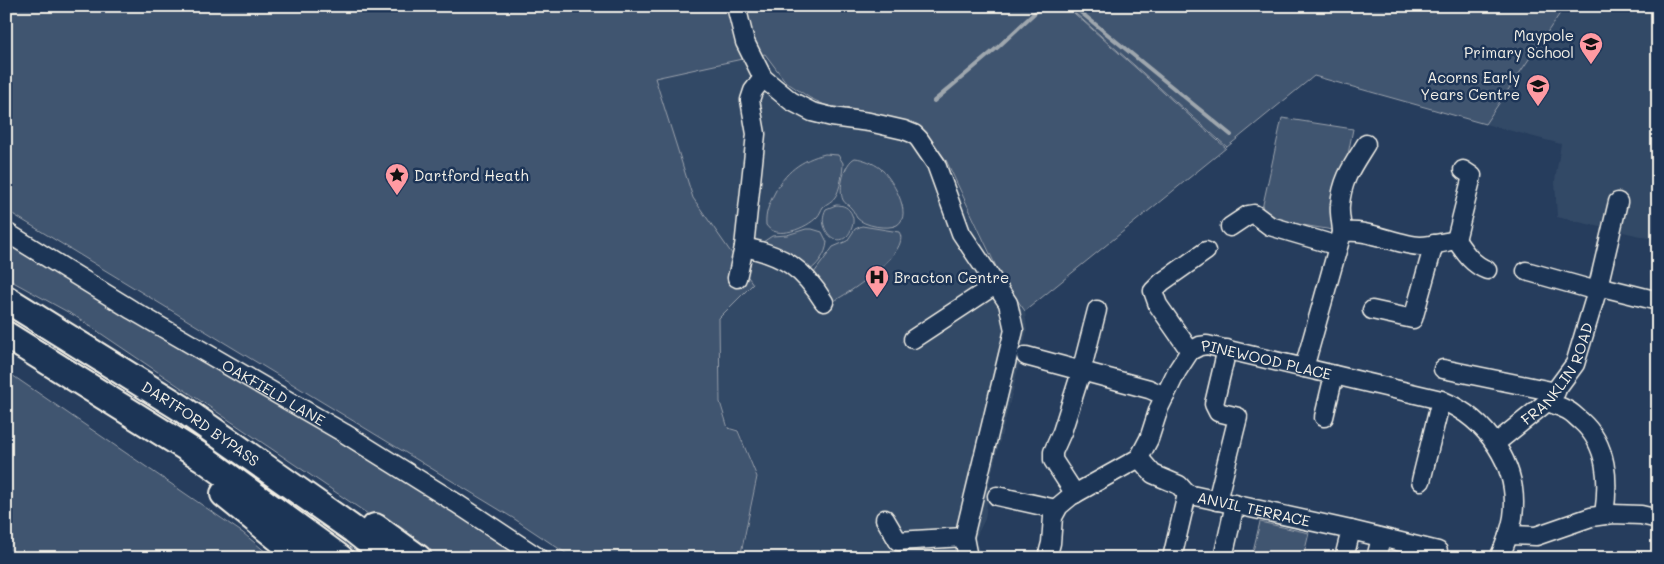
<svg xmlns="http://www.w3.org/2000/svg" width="1664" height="564" font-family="Mali,sans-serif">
<rect width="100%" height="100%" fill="#263d5d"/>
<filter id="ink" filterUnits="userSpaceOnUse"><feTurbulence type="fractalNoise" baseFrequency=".02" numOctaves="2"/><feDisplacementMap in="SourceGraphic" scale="10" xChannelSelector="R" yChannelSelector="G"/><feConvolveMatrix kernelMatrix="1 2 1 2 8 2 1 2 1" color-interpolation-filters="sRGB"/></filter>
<g filter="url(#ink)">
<path fill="#334966" d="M1565,6H1658V240L1557,217L1555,181L1561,144L1485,124Z
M765,54L786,83L809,99L827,107L851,110L898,120L924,132L945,160L999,276L1025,311L1027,331L1013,390L990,480L985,519L974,541L985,558H741L758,477L739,430L729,427L721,402L719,318L753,284L693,199L655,78Z"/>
<path fill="#40546f" stroke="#9aa2ac" d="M20,6H1066L1226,148L1025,311L1000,275L946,160L924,131L898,119L851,109L827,106L810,98L786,82L765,54L655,78L693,198L753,284L719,318L720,402L728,428L738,431L757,477L740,558H573L513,518L6,210V14Z
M1067,6H1565L1485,124L1314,76L1227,147Z
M1282,118L1353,129L1333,230L1260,218Z
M825,154L838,155L843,163C843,171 840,191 835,197C832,202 827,203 823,207C821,210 820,214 817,217C807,228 776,241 766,225C765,214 769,204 774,194C785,172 801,160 825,154Z
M855,158C864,159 873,163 880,168C891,177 914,215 897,225C888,230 864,226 857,218C855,215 854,211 851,208C849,205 845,204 843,200C838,189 844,163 855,158Z
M836,205C843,205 849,207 852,215C854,220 853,225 851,230C840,254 815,229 826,209Z
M862,226L899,232C913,252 844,297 828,304L811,277L833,247L847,241L855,229Z
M806,229H812L822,232L827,242C826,255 817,266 806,273L760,244L772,236L787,235Z
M6,243L280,405L527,558H433L75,316L6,278Z
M6,371L243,533L273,558H6Z
M1260,522L1309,533L1303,558H1265L1252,555Z"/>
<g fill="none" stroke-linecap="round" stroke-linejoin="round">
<path stroke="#9fa7ae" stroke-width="4" d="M1073,6L1231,135
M934,101L998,47L1042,6"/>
<g stroke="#f4f1e8" stroke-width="21">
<g id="minor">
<path d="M736,6L745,42L763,78L791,101L812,112L832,117L869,122L904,130L914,134L919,139L936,164L961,233L1008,303L1014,330L964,537L968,558"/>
<path d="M1230,227L1248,215L1254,214L1270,226L1338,246"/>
<path id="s1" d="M6,232L132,310L344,433L456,503L539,558"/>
<path d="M1342,233C1342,224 1339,214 1340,205C1342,179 1353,165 1366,144"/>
<path d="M1456,240L1472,176L1463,170"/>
<path d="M744,247C783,255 803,268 824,302"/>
<path d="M1526,271L1597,291"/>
<path d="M737,278L744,247L756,134L750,100L753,91L763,78"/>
<path d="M1598,286L1658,301"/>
<path d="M1372,310L1413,319L1434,244"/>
<path d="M913,339L995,285"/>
<path d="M1190,351L1158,305L1153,291L1162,282L1206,251"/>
<path d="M1026,356L1149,389L1165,396"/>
<path d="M1304,368L1342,233C1363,227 1397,245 1420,246C1432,246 1445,242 1456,240C1465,253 1472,264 1487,270"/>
<path d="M1443,369L1556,392"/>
<path d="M1547,402C1553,404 1559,406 1565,409C1571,411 1576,417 1581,421C1608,445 1609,481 1604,515"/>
<path d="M1324,417L1334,375"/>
<path id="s2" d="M1496,443L1547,402L1575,364L1597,291L1618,202"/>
<path id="s3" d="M1139,458L1153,474L1179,485L1187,494L1351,530L1344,558"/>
<path d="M1421,481L1441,400"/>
<path d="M1075,494L1053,460V452L1062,432L1081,372L1097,310"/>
<path d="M997,496L1056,509"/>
<path d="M1217,501L1238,417L1218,412L1214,404L1227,349"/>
<path d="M885,519L898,541L964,537"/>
<path d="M1351,530L1438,551"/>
<path d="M1508,535L1536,536L1591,517L1612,514L1641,515L1658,519"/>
<path id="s4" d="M1047,558L1051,543L1053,517L1059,506L1071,496L1139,458L1149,439L1159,408L1177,371L1190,351L1200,346L1207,345L1441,400C1487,419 1520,466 1513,517C1511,531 1505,545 1499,558"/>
<path d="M1172,558L1187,494"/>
<path d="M1223,558L1235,504"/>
<path d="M1376,558L1381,538"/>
</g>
</g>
<g stroke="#f4f1e8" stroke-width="30">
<g id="highway">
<path id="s5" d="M6,299L181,408L354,530L389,558"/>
<path d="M6,335L203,458L340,558"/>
<path d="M224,494L303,558"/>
<path d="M375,527L418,558"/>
</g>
</g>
<use href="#minor" stroke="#1d3557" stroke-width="18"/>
<use href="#highway" stroke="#1d3557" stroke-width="26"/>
</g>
</g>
<defs>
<g id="school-pin" transform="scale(1.25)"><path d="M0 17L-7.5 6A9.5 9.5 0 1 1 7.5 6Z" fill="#ff9aa2" stroke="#1d3557"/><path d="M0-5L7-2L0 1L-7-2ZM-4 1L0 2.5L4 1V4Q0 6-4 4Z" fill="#111"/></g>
<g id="sight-pin" transform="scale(1.25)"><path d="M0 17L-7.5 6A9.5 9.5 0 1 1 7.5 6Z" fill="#ff9aa2" stroke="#1d3557"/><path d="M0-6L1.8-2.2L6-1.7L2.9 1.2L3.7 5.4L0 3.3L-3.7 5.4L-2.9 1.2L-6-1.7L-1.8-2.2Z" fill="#111"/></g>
<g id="hospital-pin" transform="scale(1.25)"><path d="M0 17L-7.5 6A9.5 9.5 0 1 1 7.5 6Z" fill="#ff9aa2" stroke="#1d3557"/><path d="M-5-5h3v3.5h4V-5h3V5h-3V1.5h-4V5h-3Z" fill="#111"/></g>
</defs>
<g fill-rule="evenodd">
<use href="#school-pin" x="1591" y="44"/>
<use href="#school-pin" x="1538" y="86"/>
<use href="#sight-pin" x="397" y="175"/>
<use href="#hospital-pin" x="877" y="277"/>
</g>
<g text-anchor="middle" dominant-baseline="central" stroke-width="5" stroke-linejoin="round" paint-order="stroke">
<g font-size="15" fill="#f4f1e8" stroke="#1d3557" text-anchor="end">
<text x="1574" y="35">Maypole<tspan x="1574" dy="17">Primary School</tspan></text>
<text x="1520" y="77">Acorns Early<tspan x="1520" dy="17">Years Centre</tspan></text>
<text x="414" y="175" text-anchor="start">Dartford Heath</text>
<text x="894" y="277" text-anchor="start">Bracton Centre</text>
</g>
<g font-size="15" fill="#f4f1e8" stroke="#1d3557">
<text stroke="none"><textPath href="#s4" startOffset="346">PINEWOOD PLACE</textPath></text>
<text stroke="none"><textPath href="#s2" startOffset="95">FRANKLIN ROAD</textPath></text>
<text stroke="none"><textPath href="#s1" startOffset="312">OAKFIELD LANE</textPath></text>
<text stroke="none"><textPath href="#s5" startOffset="231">DARTFORD BYPASS</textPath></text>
<text stroke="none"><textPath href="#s3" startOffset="130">ANVIL TERRACE</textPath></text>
</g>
</g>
<rect width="1664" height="564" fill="none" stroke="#1d3557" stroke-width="25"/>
<rect x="12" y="12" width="1639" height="539" fill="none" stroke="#f4f1e8" stroke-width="2" filter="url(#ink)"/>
</svg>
